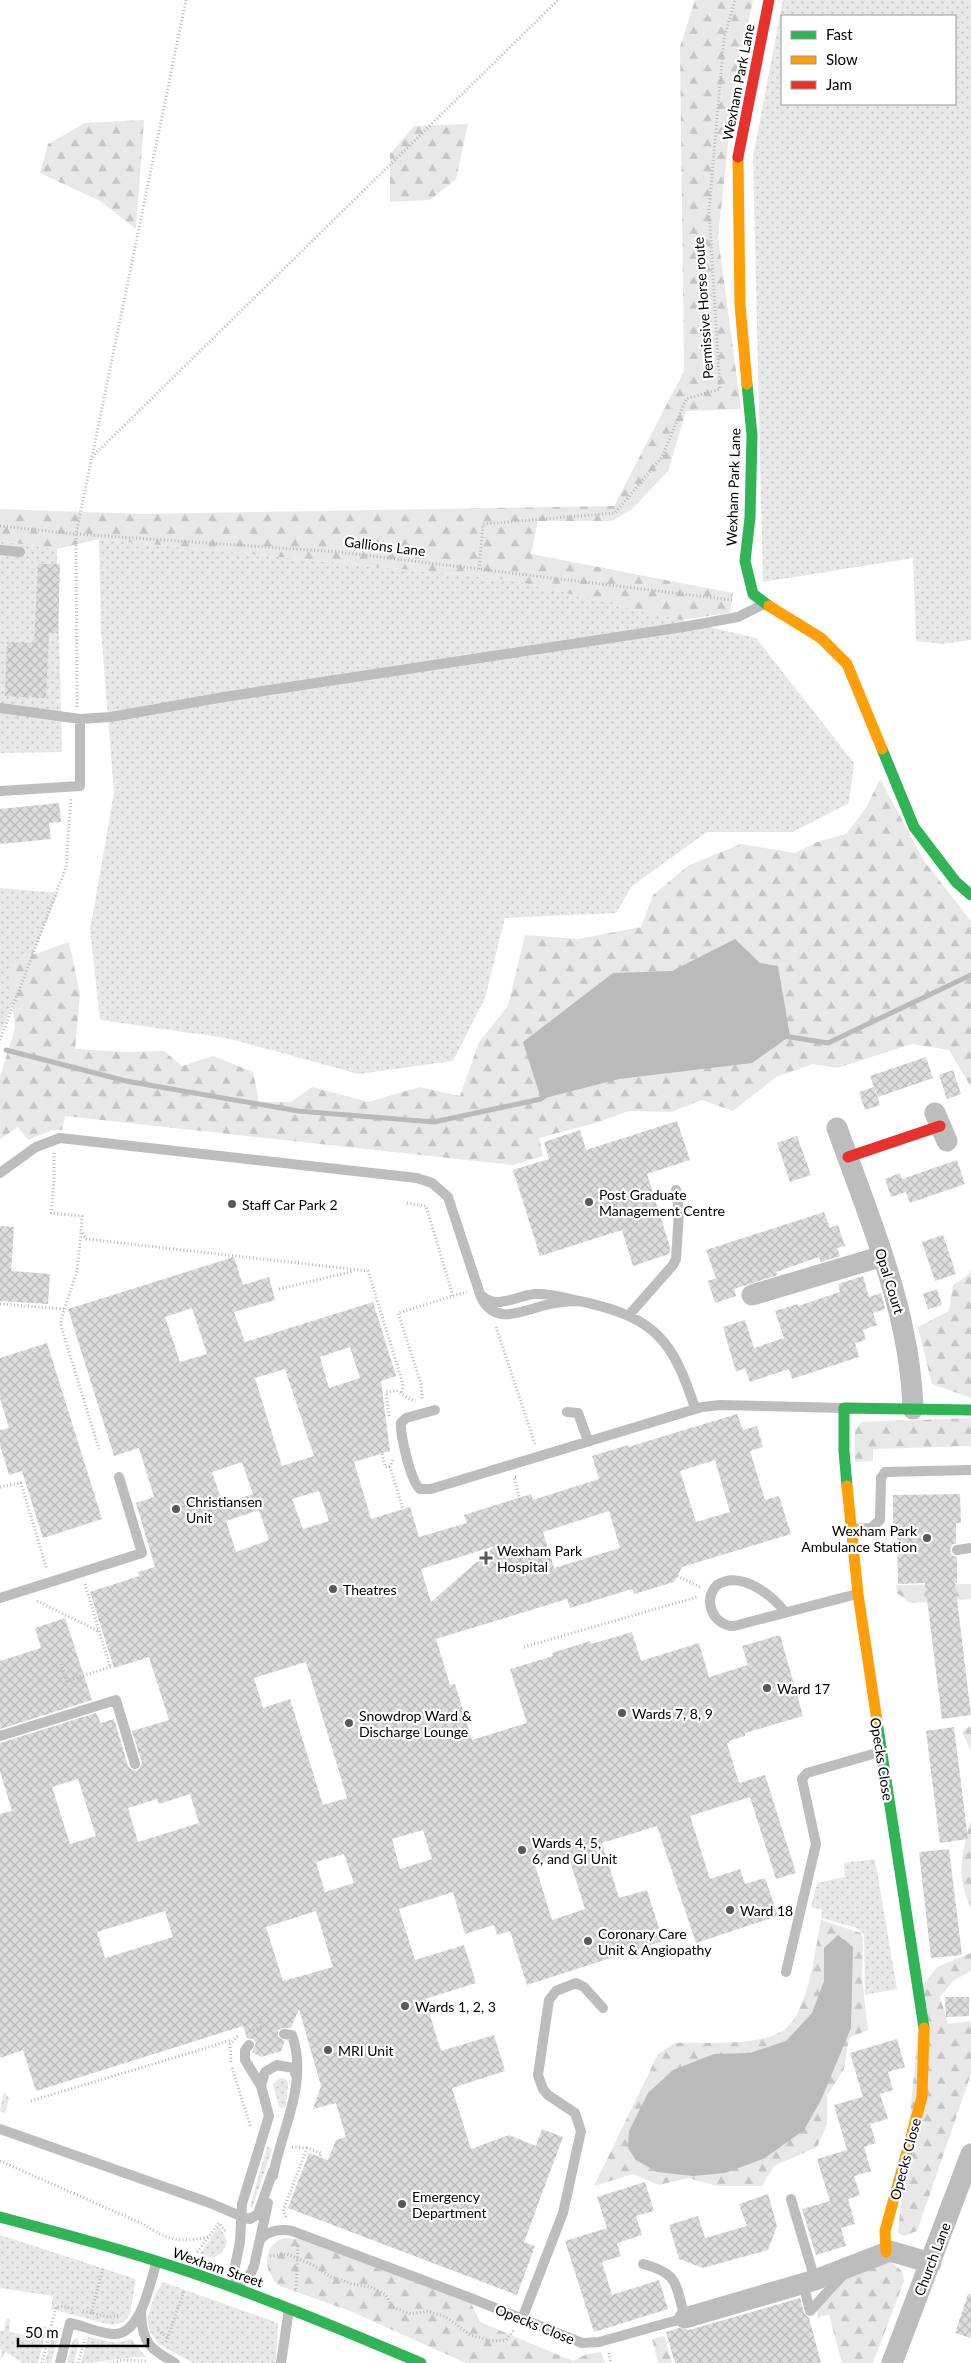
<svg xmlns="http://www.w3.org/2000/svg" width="971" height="2363" font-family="Lato,sans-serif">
<defs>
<pattern id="grass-dots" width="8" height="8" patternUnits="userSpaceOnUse" patternTransform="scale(1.25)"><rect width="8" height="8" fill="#e8e8e8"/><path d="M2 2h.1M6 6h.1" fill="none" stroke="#c5c5c5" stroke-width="1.8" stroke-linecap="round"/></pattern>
<pattern id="forest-firs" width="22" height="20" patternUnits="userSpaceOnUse" patternTransform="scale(1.25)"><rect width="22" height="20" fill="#e8e8e8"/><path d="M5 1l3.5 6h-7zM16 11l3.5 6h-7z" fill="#c5c5c5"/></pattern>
<pattern id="building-cross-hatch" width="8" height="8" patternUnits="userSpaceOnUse" patternTransform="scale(1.25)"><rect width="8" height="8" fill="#dcdcdc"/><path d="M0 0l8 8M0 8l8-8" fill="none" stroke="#bbb"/></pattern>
</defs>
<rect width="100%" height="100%" fill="#fff"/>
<path fill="url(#grass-dots)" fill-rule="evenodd" d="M783,0H971V640L943,644L916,641L913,558L763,582L753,156ZM782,16H955V104H782Z
M99,539L512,580L756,638L854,763L849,803L793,832H707L632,886L616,913L505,918L485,998L453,1061L359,1074L226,1038L100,1020L90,930L114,793L101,630Z
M0,541L57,549L62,752L0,753Z
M0,888L58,893L0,1034Z
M875,1859L897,1989L865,1995L864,1934L857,1928L821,1918L822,1910L811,1907L817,1883L845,1877L844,1863Z
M279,2078L285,2079L288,2083L286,2106L282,2109L279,2107L273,2084Z
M4,2092L9,2098L5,2113L0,2111Z
M267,2147H270L272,2150L252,2208L250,2206Z
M219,2226L227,2240C226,2249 222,2254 214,2257L200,2254Z
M0,2235L136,2279L130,2314L124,2322L112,2325L51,2309L53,2296L0,2288Z
M163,2282L278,2323L276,2363H193L159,2344L150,2332L147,2320L155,2294Z
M10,2318L9,2332L39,2338L42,2326L47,2327L38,2363H23L6,2352L0,2361L2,2350L0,2349V2331H4L6,2319Z
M57,2327L59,2333L51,2363H45L53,2330Z
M88,2337L117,2343L131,2339L146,2357C124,2356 103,2363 81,2363Z
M77,2338L79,2342L74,2363H67L73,2340Z"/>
<path fill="url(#forest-firs)" d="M695,0H753L734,92L718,236L741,409L686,411L668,471L632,509L612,521H538L531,554L733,593L730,613L680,620L512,580L99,539L57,549L0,541V509L143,514L614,506L684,371L680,47Z
M144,120L136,229L100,201L40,173L48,144L85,123Z
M468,124L456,179L430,200L390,202V154L414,126Z
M880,779L924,861L971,921V1087L949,1050L912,1044L837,1068L813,1064L776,1077L733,1111L702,1100L671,1112L629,1111L595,1123L539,1138L543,1156L512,1165L65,1116L62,1130H52L28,1140L18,1127L0,1139V1077L15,1028L9,963L69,942L80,994L75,1049L126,1052L164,1051L182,1066L213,1056L253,1072L259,1102H291L312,1087L369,1102L419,1087L460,1096L479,1042L508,1006L525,935L578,939L641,927L653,895L689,865L741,844L795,853L817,842L846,834L866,808Z
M971,1270V1398L932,1384L918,1327L949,1311L953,1285L968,1275Z
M971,1418V1446L873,1449V1461L855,1462V1430L862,1422Z
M971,1584V1599L910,1603L897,1593L896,1585Z
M971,1725V1751L962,1732Z
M971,1820V1907C955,1879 962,1850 971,1820Z
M821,1920L861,1933L863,1940L862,1978L868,2030L849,2038L844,2069L827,2096V2124L817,2147L774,2166L762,2186H718L688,2178L659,2185L633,2174L594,2186L658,2054L675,2043C704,2042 759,2047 784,2030C809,2012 815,1949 821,1920Z
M971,1953V1971L953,1981L940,1997L948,2024L971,2021V2074L917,2231L904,2236L898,2233L923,1985L937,1967Z
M285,2238L298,2239L471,2303L480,2322L573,2361L587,2354L601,2352L605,2363H466L350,2311L280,2286C263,2273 261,2244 285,2238Z
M891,2262L902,2271L904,2281L873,2363H842L829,2315L818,2317L817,2310L849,2273Z
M664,2336L672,2363H658L652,2339Z"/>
<path fill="#bababa" d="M735,939L760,963L778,966L790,1036L752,1063L619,1079L541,1099L523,1042L613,973L672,971Z
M838,1935L853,1947L851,2028L821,2100L804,2130L765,2158L725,2173L693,2176L657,2172L636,2160L628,2148L629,2131L648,2093L673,2070L714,2054L750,2053L786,2041L812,2013L824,1981V1948Z"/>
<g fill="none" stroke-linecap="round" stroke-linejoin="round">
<path stroke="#bababa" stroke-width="5" d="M784,1036L828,1043L971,975
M6,1050L126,1081L298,1111L434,1122L541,1099L545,1096"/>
</g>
<path fill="url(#building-cross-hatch)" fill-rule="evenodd" d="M38,564H60L58,633H49L46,698L5,696L7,642L34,643Z
M59,803L61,822L49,823L51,839L0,844V809Z
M926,1057L933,1078L878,1097L870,1076Z
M953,1070L961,1094L947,1099L939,1075Z
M874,1087L880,1105L865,1110L859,1092Z
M677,1121L690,1160L647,1174L670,1247L669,1254L633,1266L622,1230L540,1256L513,1170L549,1159L544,1142L580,1130L586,1150Z
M797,1136L811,1175L790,1182L777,1143Z
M957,1160L965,1184L910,1203L906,1192L891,1197L885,1179L900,1173L902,1179Z
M824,1212L830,1228L838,1225L845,1246L837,1248L840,1256L821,1262L819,1257L776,1272L777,1275L734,1289L736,1296L715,1303L708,1281L716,1278L706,1250Z
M0,1226L14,1227L11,1271L50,1274L48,1304L0,1301Z
M943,1235L956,1274L935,1281L922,1242Z
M234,1257L243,1285L269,1277L275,1300L234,1312L245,1342L373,1302L396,1376L381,1381L390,1451L354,1462L371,1519L410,1507L419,1537L467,1523L464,1515L531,1494L533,1500L599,1479L592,1456L628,1445V1447L737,1414L743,1430L757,1426L763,1447L750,1451L765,1500L779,1496L791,1534L682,1567L674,1582L634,1594L632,1589L570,1608L567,1599L436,1639L450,1685L455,1684L472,1740L527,1723L510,1669L553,1656L552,1653L590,1641L591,1644L632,1632L641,1661L699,1643L709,1677L748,1665L742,1646L780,1635L803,1716L745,1733V1736L729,1741V1743H727L739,1783L765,1775L796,1873L776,1879L750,1797L690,1816L710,1879L740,1869L745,1884L765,1878L778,1916L696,1943L657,1826L602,1843L619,1898L647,1890L663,1941L527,1985L510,1931L497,1935L494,1925L465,1934L453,1892L399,1909L415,1960L464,1945L476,1983L425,1999L441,2051L494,2035L505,2071L452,2088L471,2149L509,2135L536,2146L542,2129L563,2137L524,2242L535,2246L517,2295L288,2208L309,2153L328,2160L336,2140L346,2137L336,2103L313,2109L321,2086L299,2009L291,2028H282L278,2030V2037L285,2041L281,2051L261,2057L252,2052L256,2043L253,2039L247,2038L243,2026L36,2091L23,2050L0,2058V1814L12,1811L0,1771V1743L96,1713L101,1723L114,1719L128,1766L131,1769L136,1771L140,1768L142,1763L132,1731L169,1720L149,1657L114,1668L90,1592L139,1576L138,1572L155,1567L136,1503L154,1497L139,1448L114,1456L68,1309ZM192,1308L207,1354L180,1362L165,1317ZM350,1347L360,1378L329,1388L320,1357ZM285,1369L314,1456L282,1466L255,1378ZM715,1460L730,1512L696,1522L680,1471ZM242,1462L253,1494L223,1504L212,1472ZM319,1491L329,1521L303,1529L292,1499ZM259,1510L269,1540L236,1552L226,1521ZM609,1511L620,1548L554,1568L543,1532ZM495,1546L431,1602L421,1569ZM306,1662L347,1798L323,1805L290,1699L263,1708L254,1678ZM78,1779L96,1836L70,1844L52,1787ZM190,1794L199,1823L138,1842L128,1808L157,1799L159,1804ZM423,1830L432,1859L400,1869L392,1839ZM344,1854L354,1883L325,1892L316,1862ZM568,1855L585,1909L552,1920L535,1865ZM165,1911L173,1937L105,1958L97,1932ZM316,1911L333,1967L283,1981L266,1927Z
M863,1276L869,1297L881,1293L885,1309L873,1313L877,1325L863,1330L866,1340L855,1343L859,1357L792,1379L789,1369L750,1382L745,1368L736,1372L723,1327L745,1320L754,1348L784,1338L775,1311L798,1304V1306L840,1292L838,1284Z
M937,1289L942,1305L928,1309L923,1294Z
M47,1343L102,1519L43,1538L22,1471L9,1475L0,1445V1430L9,1428L0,1398V1358Z
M960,1494L961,1523H956V1543L952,1545L950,1550L952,1555L957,1557V1583H955L971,1715L942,1719L925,1583L898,1584L897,1525H893V1495Z
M65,1618L92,1700L0,1729V1661L41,1648L35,1628Z
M954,1727L968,1839L940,1843L926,1731Z
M949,1849L962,1955L931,1958L919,1852Z
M945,1997H969V2016L946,2017Z
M897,2039L905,2067L888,2072L893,2090L880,2094L888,2119L870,2124L876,2143L864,2147L871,2171L854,2176L860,2195L848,2199L855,2224L841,2228L846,2246L816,2255L802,2209L830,2201L817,2159L847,2150L834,2105L863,2097L850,2053Z
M645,2182L654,2211L636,2216L642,2235L617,2243L621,2256L602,2262L612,2295L659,2280L668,2309L594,2332L565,2241L607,2228L597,2197Z
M768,2194L777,2226L768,2250L703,2268L679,2259L669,2225L698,2216L705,2238L747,2226L739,2204Z
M968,2294H971V2338L955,2333Z
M800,2298L804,2313L809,2318L821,2363H675L666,2332L679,2328L689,2330Z"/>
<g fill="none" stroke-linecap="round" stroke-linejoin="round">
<path stroke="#b8b8b8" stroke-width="3" stroke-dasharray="1 2.5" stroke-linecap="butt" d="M92,457L558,0
M0,526L76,534L339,552L732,600
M479,569L483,524L615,513L662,457L686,399L720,389L709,210L724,38L735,0
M77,707L76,534L186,0
M0,1040L66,867L71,798
M54,1153V1180L51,1213L82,1216L81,1230L86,1239L368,1271L400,1374L403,1387L401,1394
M407,1203L426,1206L453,1296L398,1313L421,1384L422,1400
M81,1233L77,1271L61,1320V1326L99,1449
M279,1289L354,1271
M453,1296L467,1292
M0,1304L64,1309
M496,1327L535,1444
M389,1416L386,1392L397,1391L415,1402
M382,1454L385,1467H390
M393,1460L390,1467L403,1509
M516,1477H514L519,1497
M0,1487L21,1483L47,1570
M677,1576L700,1587
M85,1584L110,1667
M37,1601L98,1631
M524,1647L697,1597
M61,1664L67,1681L113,1666
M250,2031L262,2028L260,2021
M231,2062L230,2044L238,2036
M232,2068L251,2128
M31,2101L232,2040
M292,2147L307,2148
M0,2161L143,2224C167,2240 179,2243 208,2237
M286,2217L283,2211L307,2148L321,2153L320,2157
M197,2252L219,2223L227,2233
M270,2256L287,2254L313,2265L329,2276L352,2284L371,2287L386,2295L392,2307L411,2314L428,2311L446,2317L470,2335L491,2341L506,2340L514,2330
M296,2289L298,2246
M83,2311L109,2317L121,2315
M91,2314L103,2268
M158,2330L168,2338
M166,2342L184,2291
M609,2353L611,2363
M42,2363L56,2307L61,2306L75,2309
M78,2363L85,2339
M110,2363L123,2360L147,2361"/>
<path stroke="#bdbdbd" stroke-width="10" d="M0,550L20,552
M0,708L80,719L111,717L224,697L683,627L738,617L762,605
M0,791L80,786V719
M0,1173L36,1147L60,1138L417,1178L432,1183L448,1197L481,1297C495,1326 522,1311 546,1305C557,1302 568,1301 580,1301
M481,1295C496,1311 517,1295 535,1294C552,1293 568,1299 584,1302C656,1318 673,1341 695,1408
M629,1315L673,1265L676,1259L679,1212L676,1190
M435,1410L406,1418L401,1423C400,1435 411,1482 420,1489H431L702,1407L720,1405L843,1408
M567,1412L578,1413L588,1441
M852,1529L871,1528L880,1520L881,1478L885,1472L971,1470
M957,1550L971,1548
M0,1598L142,1553L119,1477
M785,1612C771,1594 740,1570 717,1585C702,1600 713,1626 734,1626L857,1594
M0,1736L116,1700L135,1764
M786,1972L816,1844L802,1779L807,1773L880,1752
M261,2086L265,2072L277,2065L293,2068L297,2078
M0,2129L210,2203L245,2218L250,2219L258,2214L273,2171
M273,2176C281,2130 309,2083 292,2035L284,2034
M791,2199L815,2280
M261,2239C268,2230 282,2229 292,2231L468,2297L582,2343L599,2342L685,2318C675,2284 680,2274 643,2264
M803,2283L810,2311L843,2275
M236,2285L235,2266L240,2242L242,2204L269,2116L261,2086L245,2060V2050L249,2045
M238,2286L251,2273L254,2266L268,2203
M141,2313C142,2343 150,2349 175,2363
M522,2319L563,2213L581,2131L575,2113L548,2095L543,2089L538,2075L549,2000L556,1991L576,1983L584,1987L603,2008
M60,2363L70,2323C84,2326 101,2334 115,2334C142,2333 150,2281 157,2261
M281,2363L289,2309"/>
<path stroke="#bdbdbd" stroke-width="21" d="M935,1113L947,1141
M837,1128C870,1220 910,1311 913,1409
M752,1295L883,1256
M685,2318L815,2280L890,2251L931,2263
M892,2363L971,2154"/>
<path stroke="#30b455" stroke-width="11" d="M747,384L752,435L750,518L745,561L753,594L769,606
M882,749L914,827L956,882L971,895
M847,1486L844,1451V1408L971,1410
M877,1721L924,2028
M0,2217C64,2234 128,2251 190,2272C269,2299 345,2331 421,2363"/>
<path stroke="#ff9f0a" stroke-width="11" d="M738,157L740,305L747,384
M769,606L821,638L847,664L882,749
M847,1486L858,1594L877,1721
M886,2252L885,2231L922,2097L924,2028"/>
<path stroke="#e5322d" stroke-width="11" d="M738,157L769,0
M848,1157L940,1126"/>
</g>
<g fill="#595959" stroke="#fff" stroke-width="2">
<circle cx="589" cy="1202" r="5"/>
<circle cx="232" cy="1204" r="5"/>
<circle cx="176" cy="1509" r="5"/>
<circle cx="927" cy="1538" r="5"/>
<path d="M483.5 1550.5h5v5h5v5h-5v5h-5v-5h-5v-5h5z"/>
<circle cx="333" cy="1589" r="5"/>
<circle cx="767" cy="1688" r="5"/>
<circle cx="622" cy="1713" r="5"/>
<circle cx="349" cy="1723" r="5"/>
<circle cx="522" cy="1850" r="5"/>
<circle cx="730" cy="1910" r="5"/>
<circle cx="588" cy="1941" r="5"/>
<circle cx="405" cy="2006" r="5"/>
<circle cx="328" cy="2050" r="5"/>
<circle cx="402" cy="2204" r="5"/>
</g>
<g text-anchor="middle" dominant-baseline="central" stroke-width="4.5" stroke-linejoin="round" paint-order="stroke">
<g font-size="14" fill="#000" stroke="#fff">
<text transform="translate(738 82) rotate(-79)">Wexham Park Lane</text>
<text transform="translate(703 308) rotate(-94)">Permissive Horse route</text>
<text transform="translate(733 487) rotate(-88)">Wexham Park Lane</text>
<text transform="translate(385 546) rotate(7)">Gallions Lane</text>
<text transform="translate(890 1281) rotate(73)">Opal Court</text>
<text transform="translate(882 1759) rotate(81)">Opecks Close</text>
<text transform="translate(905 2159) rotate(-75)">Opecks Close</text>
<text transform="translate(932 2259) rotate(-69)">Church Lane</text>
<text transform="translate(218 2267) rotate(19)">Wexham Street</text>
<text transform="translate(535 2324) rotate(22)">Opecks Close</text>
</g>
<g font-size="14" fill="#000" stroke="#fff" text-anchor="start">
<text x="599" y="1194">Post Graduate<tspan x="599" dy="16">Management Centre</tspan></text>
<text x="242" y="1204">Staff Car Park 2</text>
<text x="186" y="1501">Christiansen<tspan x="186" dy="16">Unit</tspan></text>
<text x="917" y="1530" text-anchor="end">Wexham Park<tspan x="917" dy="16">Ambulance Station</tspan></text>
<text x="497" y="1550">Wexham Park<tspan x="497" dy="16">Hospital</tspan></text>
<text x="343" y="1589">Theatres</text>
<text x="777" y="1688">Ward 17</text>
<text x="632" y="1713">Wards 7, 8, 9</text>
<text x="359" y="1715">Snowdrop Ward &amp;<tspan x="359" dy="16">Discharge Lounge</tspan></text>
<text x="532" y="1842">Wards 4, 5,<tspan x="532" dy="16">6, and GI Unit</tspan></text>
<text x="740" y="1910">Ward 18</text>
<text x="598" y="1933">Coronary Care<tspan x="598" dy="16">Unit &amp; Angiopathy</tspan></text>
<text x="415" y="2006">Wards 1, 2, 3</text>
<text x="338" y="2050">MRI Unit</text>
<text x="412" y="2196">Emergency<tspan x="412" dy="16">Department</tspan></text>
</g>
</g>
<rect x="781" y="15" width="175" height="90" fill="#ffffff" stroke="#999999"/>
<rect x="791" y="31" width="25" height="8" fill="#30b455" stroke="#999999"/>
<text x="826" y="40" font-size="15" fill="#000000">Fast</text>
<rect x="791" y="56" width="25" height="8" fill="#ff9f0a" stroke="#999999"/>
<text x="826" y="65" font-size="15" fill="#000000">Slow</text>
<rect x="791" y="81" width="25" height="8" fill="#e5322d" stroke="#999999"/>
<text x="826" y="90" font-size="15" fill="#000000">Jam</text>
<path d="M18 2338v8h130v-8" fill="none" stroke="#000000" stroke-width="2.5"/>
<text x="25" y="2338" font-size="15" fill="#000000" stroke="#ffffff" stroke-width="4" paint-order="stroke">50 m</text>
</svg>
